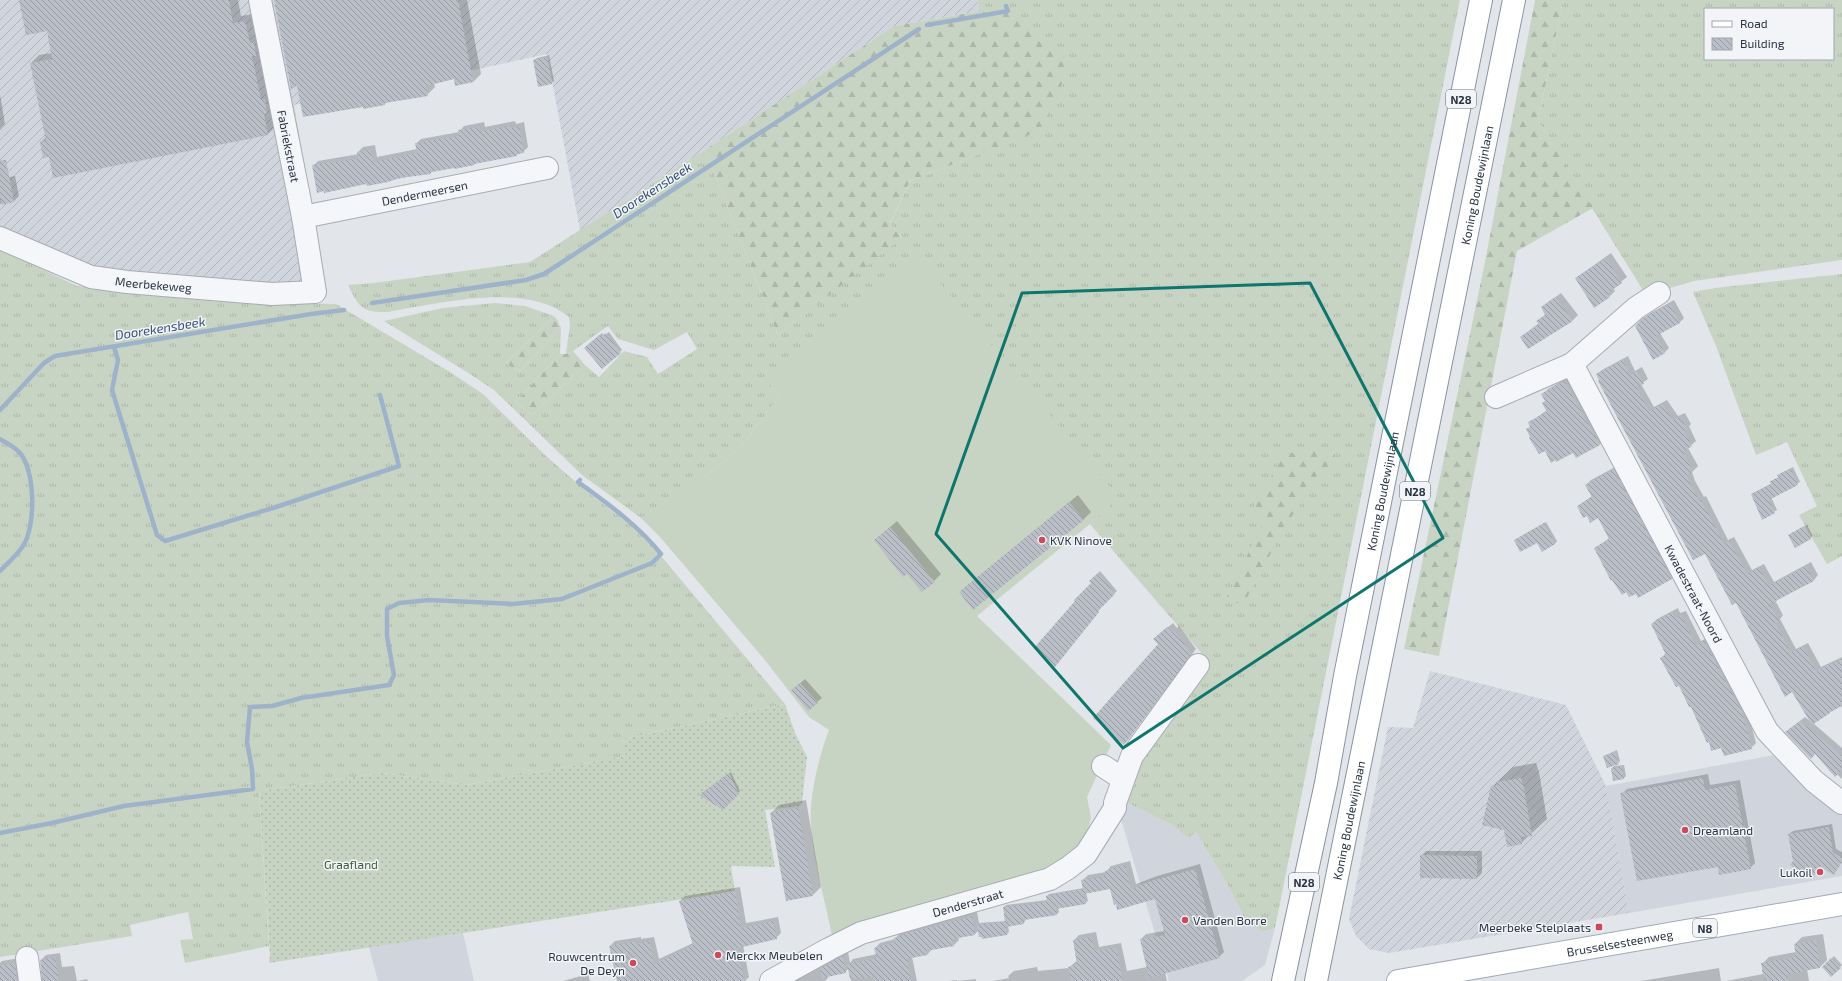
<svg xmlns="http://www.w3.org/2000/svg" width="1842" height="981" font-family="'Exo 2',sans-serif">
<defs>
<pattern id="industrial-furrows" width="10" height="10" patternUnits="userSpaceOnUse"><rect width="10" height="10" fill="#d0d4dc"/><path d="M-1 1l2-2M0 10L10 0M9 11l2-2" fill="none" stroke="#b3b6be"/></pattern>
<pattern id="grass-tufts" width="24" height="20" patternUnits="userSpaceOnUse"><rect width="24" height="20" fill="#c8d4c3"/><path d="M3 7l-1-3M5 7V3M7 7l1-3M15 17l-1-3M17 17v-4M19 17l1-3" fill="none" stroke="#acb6a9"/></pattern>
<pattern id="forest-firs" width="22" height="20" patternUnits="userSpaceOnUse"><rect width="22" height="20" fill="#c8d4c3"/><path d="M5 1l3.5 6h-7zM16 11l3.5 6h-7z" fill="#acb6a9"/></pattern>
<pattern id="garden-dots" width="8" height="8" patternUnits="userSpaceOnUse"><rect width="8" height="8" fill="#c8d4c3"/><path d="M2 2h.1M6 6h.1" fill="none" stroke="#acb6a9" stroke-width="1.8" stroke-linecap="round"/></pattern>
<pattern id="building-back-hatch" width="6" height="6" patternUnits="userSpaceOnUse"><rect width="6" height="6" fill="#b9bec7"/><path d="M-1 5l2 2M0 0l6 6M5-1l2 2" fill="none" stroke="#979ba3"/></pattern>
</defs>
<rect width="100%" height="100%" fill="#e2e5ea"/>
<path fill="#d0d4dc" d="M1780,754L1810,787L1842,815V876L1629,913L1606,786Z
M1120,799L1172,825L1188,838L1196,832L1226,882L1244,917L1263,932L1275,928L1265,965L1242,981H1169L1118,809Z
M463,933L474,981H378L369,947Z"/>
<path fill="url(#industrial-furrows)" d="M0,0H977L980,11L894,26L705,150L580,230L547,54L469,71L294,105L326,286L284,288L86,268L0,231Z
M1430,671L1566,705L1606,786L1629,913L1389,953L1369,949L1356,936L1349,919L1388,727L1413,728Z"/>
<path fill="url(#grass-tufts)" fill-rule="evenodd" d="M977,0H1460L1275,928L1263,932L1254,926L1244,917L1226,882L1196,832L1188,838L1172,825L1120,799L1138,762L1165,729L1209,662L1090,524L1118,498L770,384L779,398C765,413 755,431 741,446C712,475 675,496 641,518L582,475L494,390L470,374L384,321L443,308L495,303L525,306L554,316L506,363L519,372L561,328L560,354L516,402L532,415L585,365L599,377L624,351L647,357L658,374L697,349L687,332L654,350L618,339L608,326L573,351L566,354L570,325L569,317C525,281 438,304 387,312C362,313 358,306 348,285L374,283L530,262L705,150L778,335L902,237L890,224L910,181L1028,135L1042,126L1010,12L980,11Z
M1563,0H1842V260L1694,281L1646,295L1538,121ZM1705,9H1833V59H1705Z
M0,249L77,286L286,303L336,304L351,313L450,372L483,394L546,456L586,491L634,527L661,556L785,704L623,739L627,756L466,785L382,773L259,791L269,946L185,963L180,940L193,939L188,912L130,925L132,936L0,957Z
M1842,274V556L1827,564L1799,515L1817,506L1787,442L1756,455L1716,346L1693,292L1715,288Z"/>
<path fill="url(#forest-firs)" d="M1535,0H1563L1538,121L1593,208L1517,251L1439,656L1404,649L1484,267Z
M980,11L1010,12L1067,65L1058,97L1042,126L1029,135L910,181L890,223L902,238L778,335L705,150L894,26Z
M554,316L558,321L561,328L519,372L506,363Z
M573,351L585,365L532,415L516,402L560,354H566Z
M1321,446L1335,454L1332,469L1306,481V498L1288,521L1243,605L1226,599L1264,521L1251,511L1284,455Z"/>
<path fill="url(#garden-dots)" d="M785,704L795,733L807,757L802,803L799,806L765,810L775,867L731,866L735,891L269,963L270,956L259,791L382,773L466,785L626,756L623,739Z"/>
<path fill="#c8d4c3" d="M920,259L1119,498L1090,524L977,616L1111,745L1087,797L1091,818L1085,840L1061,866L832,936C825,897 808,845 811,807C813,782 820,753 829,730L809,717L764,659L660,537L641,518C675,495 712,475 741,446C755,431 765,413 779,398L770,384Z"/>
<path fill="#0003" d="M20,0H238L241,16L253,14L275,127L267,135L50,156L41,142L46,137L31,63L39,55L52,53L48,30Z
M275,0H467L481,74L473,82L456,85L455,78L434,83L435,87L427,95L387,102L385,104L363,106L298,84Z
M549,55L554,81L551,83L534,60L537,58Z
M0,94L5,124L0,129Z
M515,121L516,124L524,122L528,147L523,152L516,155L367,185V183L313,166L318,161L359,154L358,152L363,147L375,145L377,157L417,149L416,144L421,139L459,132L464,126L484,122L485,127Z
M15,176L19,196L14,201L0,204V179Z
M1611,253L1627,277L1613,288L1615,291L1610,296L1576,278Z
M1561,293L1578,315L1573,320L1521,337L1539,323L1538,321L1546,314L1542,307Z
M1674,300L1684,318L1679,323L1660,333L1669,348L1664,353L1640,321L1649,314Z
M609,332L622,350L620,352L586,348L602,333L604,336Z
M1628,356L1635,371L1642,367L1648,379L1641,384L1654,407L1667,400L1678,416L1685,413L1691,424L1689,426L1696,441L1688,448L1698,466L1692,472L1695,481L1704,497L1706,496L1728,540L1734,537L1752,570L1764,564L1774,582L1811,562L1818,575L1814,580L1775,600L1783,615L1780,619L1796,649L1808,643L1821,667L1842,657V705L1813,723L1842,748V779L1815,753L1786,732L1805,717L1811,722L1736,602L1597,374L1602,370Z
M1571,376L1605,439L1600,444L1576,457L1573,452L1531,426L1529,423L1547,410L1546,400L1543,394L1548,389Z
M1619,465L1676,573L1671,579L1636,592L1595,549L1609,538L1599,517L1587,515L1578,506L1592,496L1586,485L1591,480Z
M1793,467L1800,482L1771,497L1777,510L1763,518L1752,494L1772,483L1774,479L1780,477L1779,475L1781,473Z
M1078,495L1091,512L1083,520L960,592Z
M897,521L941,574L934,581L882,534Z
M1546,522L1557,541L1555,544L1542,551L1537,542L1515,540Z
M1807,525L1813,536L1810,538L1790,535Z
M1100,571L1117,591L1099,608L1100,609L1057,663L1092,583L1091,581Z
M1678,608L1680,613L1686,611L1701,641L1709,637L1746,706L1756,743L1751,748L1710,741L1679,685L1661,658L1666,653L1652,624L1657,619Z
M1173,623L1177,628L1179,626L1196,649L1129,738L1159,644L1160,634Z
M805,679L822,698L817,702L797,686Z
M1617,750L1620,761L1618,763L1604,756Z
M1536,763L1539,772L1547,819L1521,843L1505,829L1492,787L1513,767Z
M1624,765L1626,776L1624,778L1612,769L1614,766Z
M731,772L740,791L723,809L702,793Z
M1708,774L1710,785L1740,780L1755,863L1750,868L1622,794L1627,789Z
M806,800L821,887L813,895L771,813L779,805Z
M1832,824L1836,849L1842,852V862L1834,873L1820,866L1813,876L1794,861L1789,834L1793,831Z
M1426,851H1482V873L1477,878L1421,856Z
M1130,861L1136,884L1157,876L1200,864L1224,952L1219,957L1165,972L1167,981H993L1009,978L1008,976L1014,971L1037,967L1038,971L1069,968L1075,962L1078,961L1074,940L1079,935L1096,932L1099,947L1121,943L1127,971L1147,967L1141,939L1146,934L1165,931L1155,898L1111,888L1086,893L1088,901L1085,903L1058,908L1059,912L1057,914L1026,919L1024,923L1008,925L1009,932L1007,934L983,938L979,930L975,934L958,937L959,940L954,945L932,949L927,955L912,957L917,981H851L849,968L845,972L827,975L828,978L825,981H794L848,952L850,963L853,959L877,954L875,948L880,943L895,939L900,933L955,916L977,912L979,923L1006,921L1004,907L1006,905L1048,900L1047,896L1049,894L1084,888L1083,880L1088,875L1106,872L1111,866Z
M740,887L746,923L778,917L781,933L776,938L743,945L749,977L745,981H618L610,946L615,941L641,937V939L654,937L659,959L693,943L680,901L685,896Z
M1823,934L1827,960L1820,967L1807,969L1809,981H1726L1763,974L1762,964L1769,957L1796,952L1795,944L1802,937Z
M60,953L62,967L74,966L77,981L87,979L88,981H42L41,960L46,955Z
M1834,956L1842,965L1832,975L1823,967Z
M20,958L24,981H0V963L2,961Z
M1719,968L1721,981H1641Z
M588,974L590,981H563Z
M976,979V981H948L957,980V981Z"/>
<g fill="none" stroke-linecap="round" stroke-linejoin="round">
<path stroke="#9eb3ca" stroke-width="4.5" d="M927,25L1008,11L1006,6
M372,303L526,280L544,274L919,29
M114,347L118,360L112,390L157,535L165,541L276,507L399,466L380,395
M0,410L44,363L55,356L311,314L344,310
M0,439C6,443 13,446 18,451C36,467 36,527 23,546C17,555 8,563 0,571
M0,833L52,823L124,806L253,789L252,769L247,742L250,707L272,706L301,698L389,685L394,675L387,636V609L399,603L429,600L513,604L562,599L652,563L661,554C638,525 608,504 578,482L580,480"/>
</g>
<path fill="url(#building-back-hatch)" d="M19,0H229L233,23L245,21L250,43L254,42L256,56H252L261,100L265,99L267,113L264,114L268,135L53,178L49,157L43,158L40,142L46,141L30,63L52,59L47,31L26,35Z
M274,0H458L473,82L455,86L454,79L426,86L428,96L385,103V105L363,109V107L303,117L297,86L291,89Z
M547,57L552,84L538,87L533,60Z
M510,126L511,128L519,127L524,153L516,154L517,156L474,164L475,165L454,169V168L431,172V174L399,178L388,182L367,186L366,184L324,193V191L317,193L312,165L356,159L358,158L357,152L370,150L373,162L417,153L415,143L459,136L458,130L479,127L480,132Z
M0,160H6L14,202L2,205L0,197Z
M1606,258L1622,283L1608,293L1610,297L1594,308L1575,278Z
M1555,297L1573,321L1528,349L1520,337L1539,324L1536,321L1545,315L1541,307Z
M1670,304L1680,323L1656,336L1665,353L1653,360L1635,326L1643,318Z
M606,333L621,353L602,369L584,348L599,335L601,337Z
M1623,360L1630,375L1637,371L1644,384L1636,387L1649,411L1662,404L1673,420L1680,417L1687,429L1684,431L1692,446L1683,452L1693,472L1687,475L1691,486L1699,501L1701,500L1724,544L1729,541L1747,574L1759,568L1769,586L1806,566L1814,581L1770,604L1779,621L1775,623L1791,653L1803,647L1816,671L1842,658V706L1830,712V713L1812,725L1792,692L1785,697L1736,603L1732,605L1705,554L1693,560L1598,381L1599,380L1596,374Z
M1564,381L1600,445L1576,458L1573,453L1556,462L1555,460L1551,463L1545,451L1539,454L1529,438L1530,437L1526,429L1530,427L1528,422L1547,412L1542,403L1545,401L1541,394Z
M1614,469L1672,579L1638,598L1636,594L1629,597L1626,592L1622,595L1612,580L1611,581L1594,548L1609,539L1598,518L1590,523L1587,516L1583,518L1577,506L1592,497L1585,485Z
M1791,469L1798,485L1769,500L1775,513L1762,520L1751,494L1771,484L1770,481L1779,478L1777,475Z
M1069,502L1084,520L973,610L959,592Z
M1544,523L1555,544L1542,552L1537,543L1520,552L1514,540Z
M1804,526L1811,539L1795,548L1788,535Z
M890,527L935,582L922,592L907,574L903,577L874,540Z
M1098,573L1115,594L1098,611L1099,612L1055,667L1034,648L1075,601L1074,600L1091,583L1089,581Z
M1672,612L1675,618L1681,615L1695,645L1704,641L1742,712L1752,749L1724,756L1721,748L1711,751L1709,742L1707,743L1691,707H1689L1679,686L1676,687L1660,658L1666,655L1651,624Z
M1167,627L1172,633L1174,630L1192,655L1124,745L1093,718L1158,644L1153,639Z
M800,683L818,703L808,711L791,690Z
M1800,721L1842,756V770L1835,777L1815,754L1811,759L1785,732Z
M1615,752L1619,764L1607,768L1603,756Z
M1622,766L1624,779L1613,781L1611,768Z
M729,773L739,794L723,810L699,795Z
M1521,778L1524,788L1532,836L1521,837L1522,844L1507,847L1504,830L1482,825L1491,786L1497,785L1496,782Z
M1703,778L1705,790L1735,784L1751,869L1719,875L1718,867L1637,881L1620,793Z
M798,808L813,896L786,901L770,813Z
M1829,827L1833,853L1842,857V861L1834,875L1819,866L1813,878L1790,865L1793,861L1788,834Z
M1420,855L1477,856V879L1420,878Z
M1125,865L1131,889L1151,881L1195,869L1220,958L1149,978L1140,939L1165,935L1155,899L1117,910L1116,904L1114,905L1110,889L1084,894L1081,880L1106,876L1105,871Z
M1083,889L1086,904L1056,909L1057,915L1024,920V924L1006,927L1007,935L982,939V937H979L977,925L1005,922L1003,907L1047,902L1046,896Z
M735,891L741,928L773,921L777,939L738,948L744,981H617L609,946L636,941V944L649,941L654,964L693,945L679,901Z
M972,916L975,935L953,939L954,946L926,951L927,955L907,959L911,981H874L873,977L850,979L847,964L877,958L874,948L895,942L894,938L904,935V934Z
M1091,937L1094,951L1116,948L1123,981H1071L1068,967L1077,965L1073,940Z
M1816,940L1820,968L1787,974L1788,981H1764L1761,963L1796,957L1794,944Z
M843,956L846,973L822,978L820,968Z
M55,957L59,981H42L40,960Z
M1831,958L1841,968L1831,977L1822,967Z
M15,963L17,981H0V965Z"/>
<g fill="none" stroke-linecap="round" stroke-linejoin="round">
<g stroke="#a7acb4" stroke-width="24">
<g id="minor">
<path id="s1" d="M303,217L547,168"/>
<path id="s2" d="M0,238L91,277L127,282L272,294L315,292L303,217L260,0"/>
<path id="s3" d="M1572,364L1767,731L1814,781L1842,803"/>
<path d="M1496,397L1572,364L1636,308L1659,293"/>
<path d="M1103,766L1123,779"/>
<path d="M27,958L30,981"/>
<path id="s4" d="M771,981L829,949L861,933L1050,879L1068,868L1086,854L1115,808V803L1132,756L1198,665"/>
</g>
</g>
<g stroke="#a2aab6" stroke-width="24">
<g id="major">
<path id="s5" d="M1398,981L1842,904"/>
</g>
</g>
<g stroke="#8a93a1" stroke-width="24">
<g id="highway">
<path id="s6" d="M1283,981L1326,783L1345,676L1481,0"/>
<path id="s7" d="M1316,981L1514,0"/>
</g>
</g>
<use href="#minor" stroke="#f5f6f9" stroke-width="22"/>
<use href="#major" stroke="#fff" stroke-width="22"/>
<use href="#highway" stroke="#fff" stroke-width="22"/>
</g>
<path fill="none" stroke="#0f766e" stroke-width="3" stroke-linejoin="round" d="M1310,283L1443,538L1123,748L936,534L1022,293Z"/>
<g fill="#cd4a5d" stroke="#f2f4f8" stroke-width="1.5">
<circle cx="1042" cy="540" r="4"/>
<circle cx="1685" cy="830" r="4"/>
<circle cx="1820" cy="872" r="4"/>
<circle cx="1185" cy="920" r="4"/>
<rect x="1595" y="923" width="8" height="8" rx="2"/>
<circle cx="718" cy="955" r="4"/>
<circle cx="633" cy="963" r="4"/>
</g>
<g text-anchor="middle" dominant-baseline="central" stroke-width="3" stroke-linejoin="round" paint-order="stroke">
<g fill="#f2f4f8" stroke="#666d79" stroke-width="1">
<rect x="1446" y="90" width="30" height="18" rx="3"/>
<rect x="1400" y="482" width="30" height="18" rx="3"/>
<rect x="1289" y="873" width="30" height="18" rx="3"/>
<rect x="1693" y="919" width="24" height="18" rx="3"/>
</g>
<g font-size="11" font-weight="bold" fill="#2a3342">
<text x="1461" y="99">N28</text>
<text x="1415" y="491">N28</text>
<text x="1304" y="882">N28</text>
<text x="1705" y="928">N8</text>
</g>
<g font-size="12" fill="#2a3342" stroke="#f2f4f8">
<text transform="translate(289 146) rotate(79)">Fabriekstraat</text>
<text stroke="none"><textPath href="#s7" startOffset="812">Koning Boudewijnlaan</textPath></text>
<text stroke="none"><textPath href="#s1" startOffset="124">Dendermeersen</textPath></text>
<text stroke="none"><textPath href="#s2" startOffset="162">Meerbekeweg</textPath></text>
<text stroke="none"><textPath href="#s6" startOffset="500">Koning Boudewijnlaan</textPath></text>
<text stroke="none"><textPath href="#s3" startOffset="260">Kwadestraat-Noord</textPath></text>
<text stroke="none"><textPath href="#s7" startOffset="164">Koning Boudewijnlaan</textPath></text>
<text stroke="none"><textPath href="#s4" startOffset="213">Denderstraat</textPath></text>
<text stroke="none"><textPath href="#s5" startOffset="225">Brusselsesteenweg</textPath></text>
</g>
<g font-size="12" fill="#2a3342" stroke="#f2f4f8" text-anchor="start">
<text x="1050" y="540">KVK Ninove</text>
<text x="1693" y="830">Dreamland</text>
<text x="1812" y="872" text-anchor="end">Lukoil</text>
<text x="1193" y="920">Vanden Borre</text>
<text x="1591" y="927" text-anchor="end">Meerbeke Stelplaats</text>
<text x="726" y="955">Merckx Meubelen</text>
<text x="625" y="956" text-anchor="end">Rouwcentrum<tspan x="625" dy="14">De Deyn</tspan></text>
</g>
<g font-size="12" fill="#3f5e38" stroke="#f2f4f8">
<text x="351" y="864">Graafland</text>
</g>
<g font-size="13" font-style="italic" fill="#355176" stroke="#f2f4f8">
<text transform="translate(652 190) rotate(-33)">Doorekensbeek</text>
<text transform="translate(160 328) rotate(-9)">Doorekensbeek</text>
</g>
</g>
<rect x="1704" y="8" width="130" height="52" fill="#f2f4f8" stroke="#a2a7af"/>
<rect x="1712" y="21" width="20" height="6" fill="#ffffff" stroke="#a2a7af"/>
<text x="1740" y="28" font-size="12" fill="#2a3342">Road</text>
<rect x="1712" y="38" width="20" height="12" fill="url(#building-back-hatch)" stroke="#a2a7af"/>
<text x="1740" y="48" font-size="12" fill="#2a3342">Building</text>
</svg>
